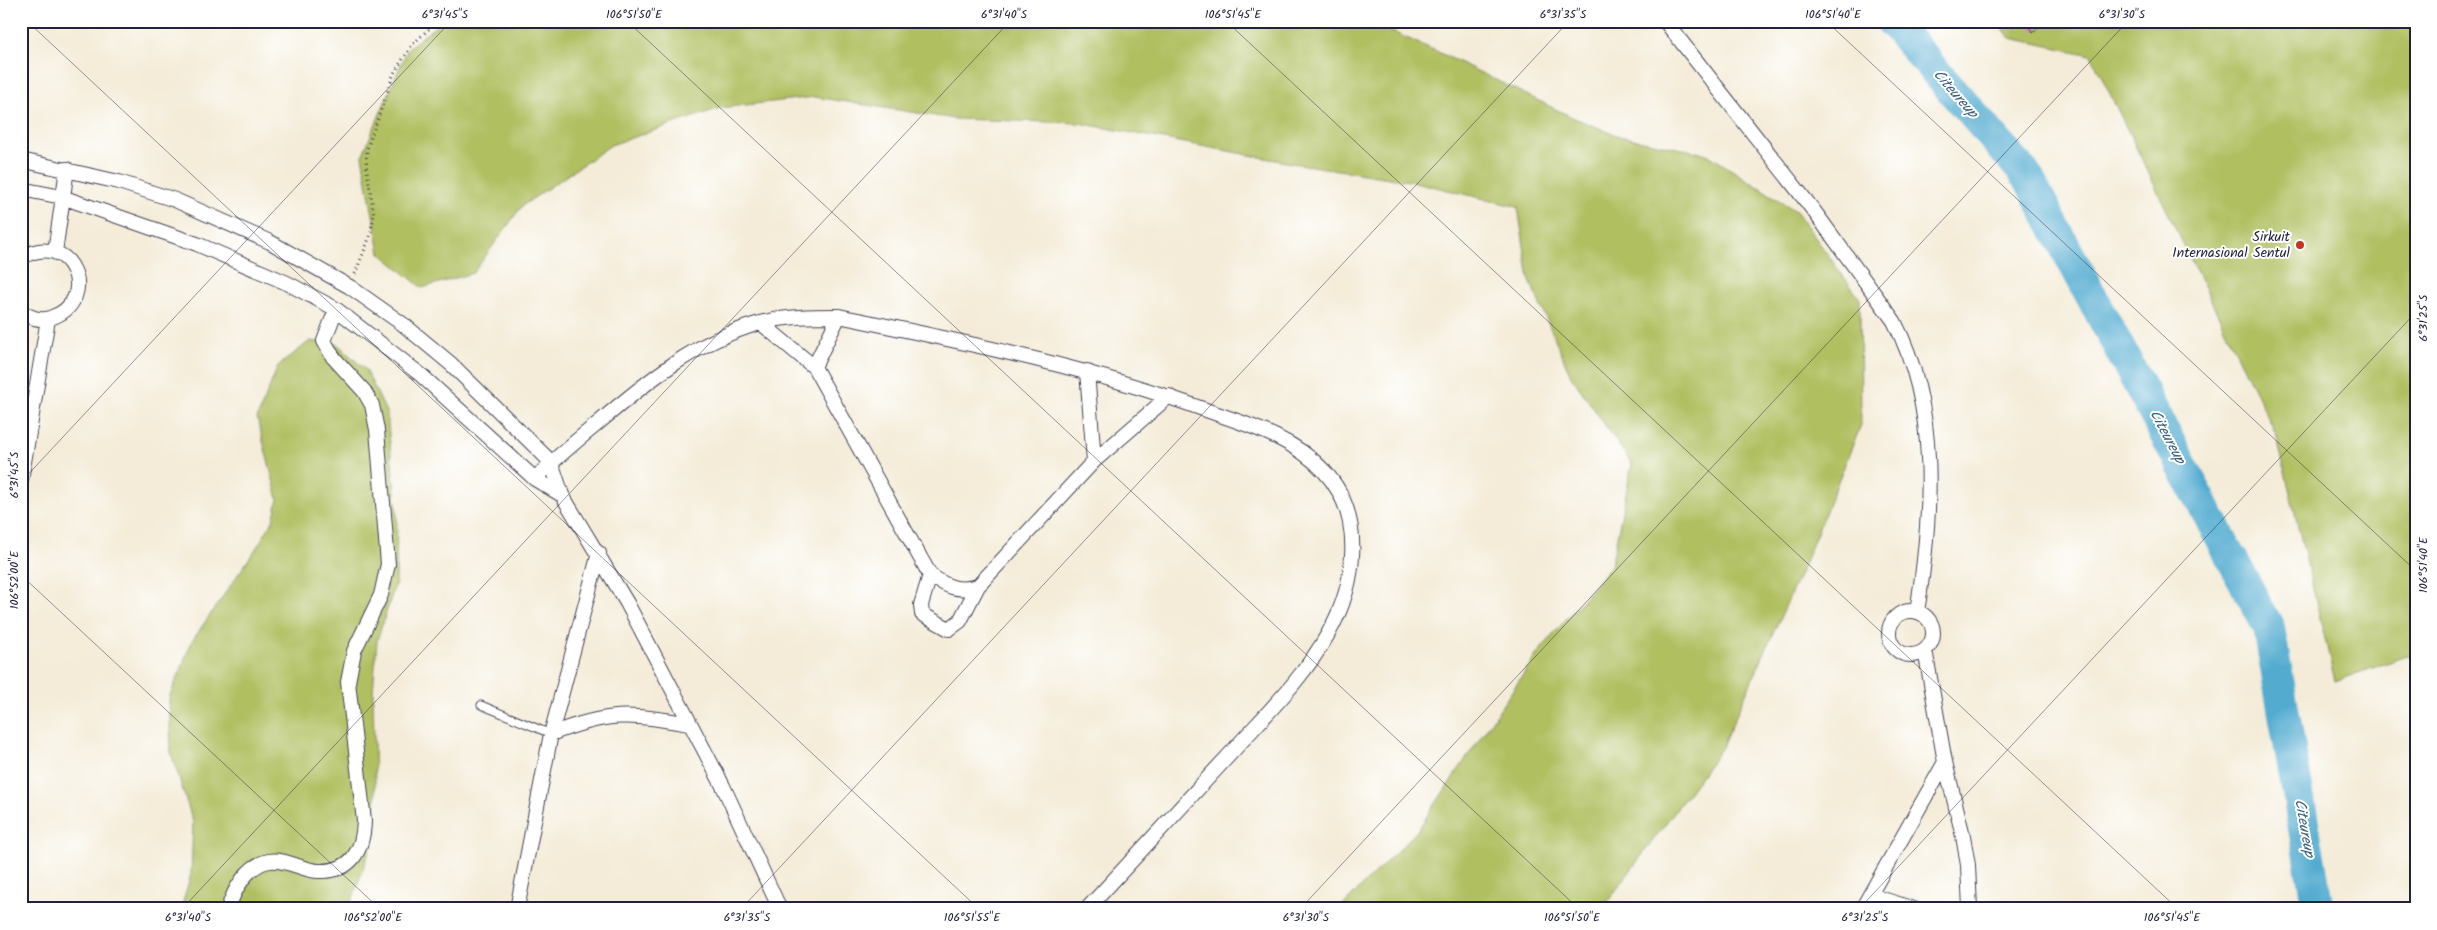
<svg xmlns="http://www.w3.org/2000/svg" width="2437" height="930" font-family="Kalam,sans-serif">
<rect width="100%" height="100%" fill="#fff"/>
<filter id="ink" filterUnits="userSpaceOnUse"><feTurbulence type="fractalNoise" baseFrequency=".02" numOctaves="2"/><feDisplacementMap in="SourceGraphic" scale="10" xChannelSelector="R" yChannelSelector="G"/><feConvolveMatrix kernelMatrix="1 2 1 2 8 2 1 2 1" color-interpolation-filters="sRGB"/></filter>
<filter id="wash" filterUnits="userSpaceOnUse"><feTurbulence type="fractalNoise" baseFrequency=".0096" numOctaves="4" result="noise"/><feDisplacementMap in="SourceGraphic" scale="20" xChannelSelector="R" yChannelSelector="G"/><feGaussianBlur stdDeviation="1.12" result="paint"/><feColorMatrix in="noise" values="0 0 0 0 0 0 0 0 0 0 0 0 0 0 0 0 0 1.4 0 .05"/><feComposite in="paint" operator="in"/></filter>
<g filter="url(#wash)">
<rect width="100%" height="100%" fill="#f4ecd8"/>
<path fill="#b0bf61" stroke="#69704e" d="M442,21H1368L1438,52L1574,118L1619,136L1707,154L1796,211L1860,299L1861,425L1803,567L1721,749L1602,909H1339L1417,831L1537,654L1611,566L1632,464L1571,376L1529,279L1518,207L1415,182L1286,162L1079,123L955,119L815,97L720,108L611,145L522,206L473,273L422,288L380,253L362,156L408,48Z
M1997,21H2416V653L2335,681L2276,434L2091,55L2010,38Z
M310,341L337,344L366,370L387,414L397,513L396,582L377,641L373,692L376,832L349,909H181L191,874L193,822L171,753L169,698L192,641L255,550L273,521L278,499L257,418L278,366Z"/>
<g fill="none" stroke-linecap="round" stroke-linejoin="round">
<path stroke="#52acd0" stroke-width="32" d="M1891,21L2027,176L2269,628L2318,909"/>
</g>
<g id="blocks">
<path fill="#d592b4" d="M2024,21H2046L2033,32Z"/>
</g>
</g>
<g filter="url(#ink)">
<use href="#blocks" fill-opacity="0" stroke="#424053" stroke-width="1"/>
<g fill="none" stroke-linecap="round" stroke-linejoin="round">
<g stroke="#424053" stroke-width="9">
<path id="lane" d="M481,705L551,734"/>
</g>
<g stroke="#424053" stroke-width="16">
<path id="street" d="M1665,21L1814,211L1894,321C1940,410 1932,516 1917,612
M21,160L119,182L175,200L270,242L350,287L404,325L451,364L505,417L551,462L562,495L627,603L723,786L780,909
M21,189L62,197L197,244L287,283L336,309L421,375L535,479L562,495
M55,252L67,169
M21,258C70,227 103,301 50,318C41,321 29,318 21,311
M761,323L814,367L930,575C947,587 958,592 978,586L1094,461L1169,396
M814,367L839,316
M1087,371L1094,461
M535,479C554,459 575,442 597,424C646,382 696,341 760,323C785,316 813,316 839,316C963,342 1084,366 1203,409C1245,424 1293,437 1324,471C1366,516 1356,585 1328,634C1303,679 1265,715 1231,753C1183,805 1135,857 1087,909
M21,480L48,319
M930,575L921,605L922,614L949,629L960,621L978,586
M1889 633a22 22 0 1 1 44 0a22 22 0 1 1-44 0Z
M1925,650L1945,762L1963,836L1968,865L1970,909
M551,734C607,712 631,713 689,724
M1870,895L1914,909
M228,909C234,890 247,865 269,861C286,858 303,871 319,871C352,872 363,850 364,821L348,682L354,651L381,595L388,564L377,430L372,405L364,391L333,357L324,341L336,309
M517,909L551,734L599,553
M1862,909L1945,762"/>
</g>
<path stroke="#424053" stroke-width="3" stroke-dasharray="1 4" stroke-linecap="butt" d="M355,274L370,236L374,215L366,164L367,149L394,73L412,45L437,21"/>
<use href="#lane" stroke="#fff" stroke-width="7"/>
<use href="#street" stroke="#fff" stroke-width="14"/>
</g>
</g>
<path fill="none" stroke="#22223b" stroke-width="1" stroke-opacity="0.45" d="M27,21L979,909M627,21L1579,909M1226,21L2178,909M1826,21L2416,571M21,482L451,21M21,575L380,909M182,909L1010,21M741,909L1569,21M1300,909L2128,21M1859,909L2416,312"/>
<circle fill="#c8321e" stroke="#fff" stroke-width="2" cx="2300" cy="245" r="5"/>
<g text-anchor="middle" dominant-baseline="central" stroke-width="4" stroke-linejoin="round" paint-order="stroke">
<g font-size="14" fill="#22223b" stroke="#fff" text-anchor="end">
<text x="2290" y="237">Sirkuit<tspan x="2290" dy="16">Internasional Sentul</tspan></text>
</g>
<g font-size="15" font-style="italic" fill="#38607e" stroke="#fff">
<text transform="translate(1955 94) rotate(49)">Citeureup</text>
<text transform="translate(2167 437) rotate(62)">Citeureup</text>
<text transform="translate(2304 828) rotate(80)">Citeureup</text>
</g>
</g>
<rect width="2437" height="930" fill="none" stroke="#fff" stroke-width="55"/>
<rect x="28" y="28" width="2382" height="874" fill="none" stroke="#22223b" stroke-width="2"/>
<g font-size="12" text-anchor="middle" fill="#22223b">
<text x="445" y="18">6°31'45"S</text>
<text x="634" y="18">106°51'50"E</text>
<text x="1004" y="18">6°31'40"S</text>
<text x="1233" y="18">106°51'45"E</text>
<text x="1563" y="18">6°31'35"S</text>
<text x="1833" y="18">106°51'40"E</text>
<text x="2122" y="18">6°31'30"S</text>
<text transform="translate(2423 318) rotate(-90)" y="4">6°31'25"S</text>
<text transform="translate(14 475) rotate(-90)" y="4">6°31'45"S</text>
<text transform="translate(2423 565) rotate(-90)" y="4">106°51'40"E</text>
<text transform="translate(14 580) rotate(-90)" y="4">106°52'00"E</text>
<text x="188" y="921">6°31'40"S</text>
<text x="373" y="921">106°52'00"E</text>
<text x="747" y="921">6°31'35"S</text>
<text x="972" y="921">106°51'55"E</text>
<text x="1306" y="921">6°31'30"S</text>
<text x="1572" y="921">106°51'50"E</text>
<text x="1865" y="921">6°31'25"S</text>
<text x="2172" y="921">106°51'45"E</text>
</g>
</svg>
